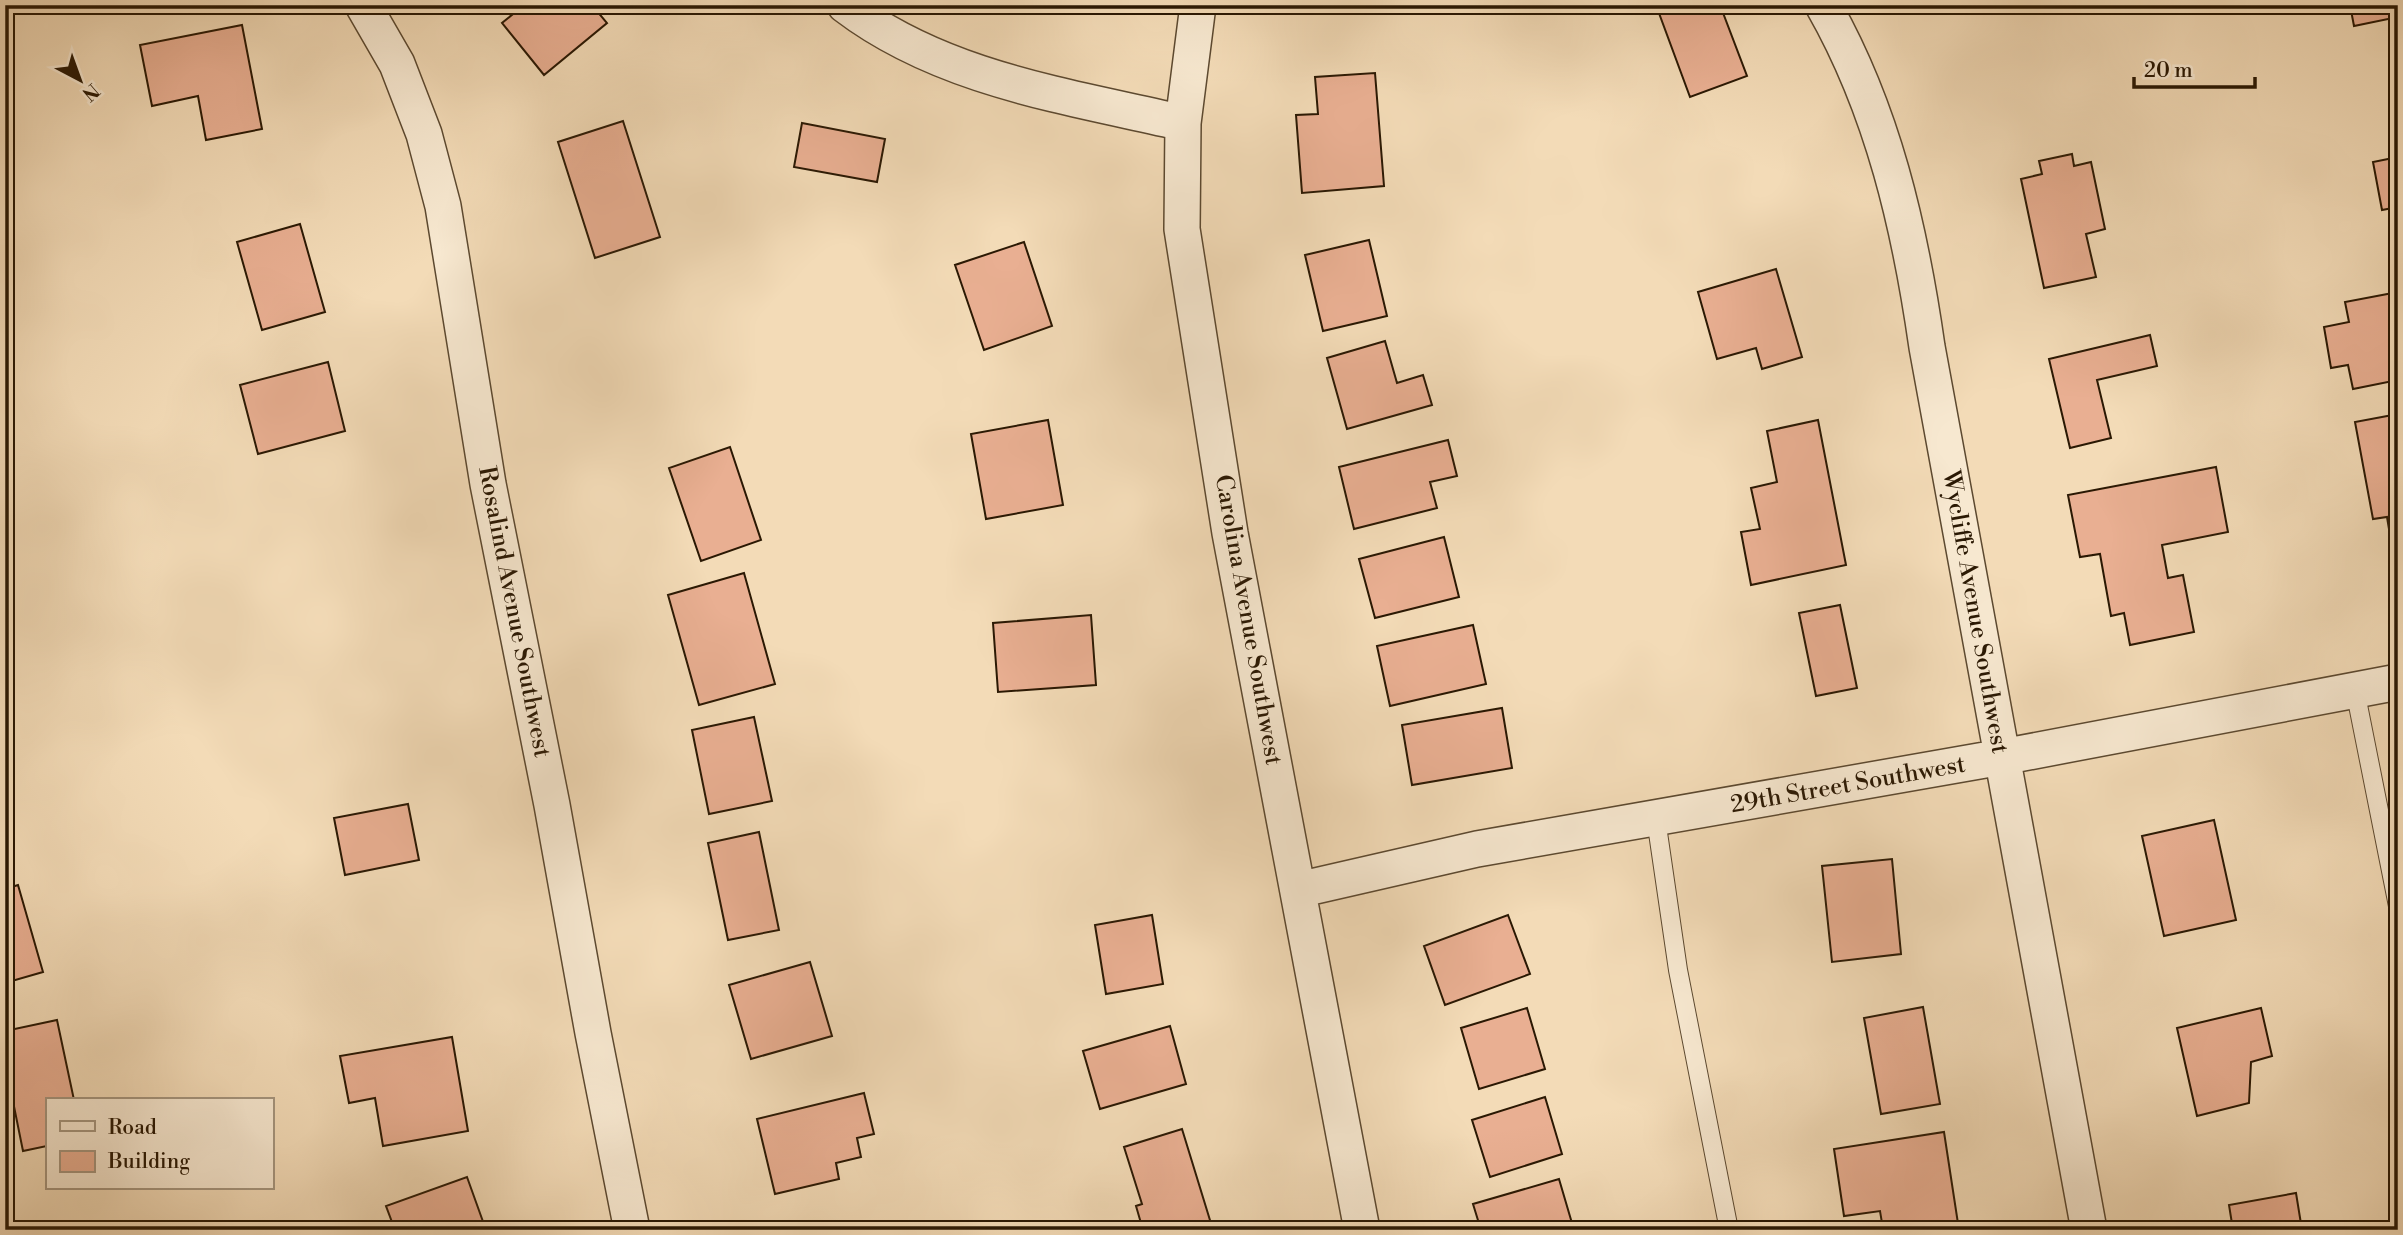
<svg xmlns="http://www.w3.org/2000/svg" width="2403" height="1235" font-family="'Libre Bodoni',serif">
<rect width="100%" height="100%" fill="#f3dbb7"/>
<filter id="stains"><feTurbulence type="fractalNoise" baseFrequency=".00286" numOctaves="4"/><feColorMatrix values="0 0 0 0 .2 0 0 0 0 .09 0 0 0 0 .02 0 0 0 .5 -.17"/></filter>
<radialGradient id="worn" r=".72"><stop offset=".6" stop-color="#630" stop-opacity="0"/><stop offset="1" stop-color="#630" stop-opacity=".3"/></radialGradient>
<path fill="#e9af92" stroke="#2a1803" stroke-width="2" d="M524,5H592L607,23L544,75L502,23Z
M1656,5H1720L1747,76L1690,97Z
M2350,5H2398V17L2354,26Z
M242,25L262,129L206,140L198,96L152,106L140,45Z
M1375,73L1384,186L1302,193L1296,115L1318,114L1315,77Z
M623,121L660,237L595,258L558,142Z
M802,123L885,139L877,182L794,167Z
M2072,154L2074,166L2091,162L2105,229L2086,234L2096,277L2044,288L2021,179L2042,174L2039,161Z
M2398,157V207L2382,210L2373,162Z
M300,224L325,312L262,330L237,242Z
M1369,240L1387,316L1323,331L1305,255Z
M1024,242L1052,326L984,350L955,265Z
M1776,269L1802,357L1762,369L1756,348L1717,359L1698,292Z
M2398,292V380L2353,389L2348,365L2331,368L2324,327L2349,322L2345,302Z
M2150,335L2157,366L2097,380L2111,438L2070,448L2049,359Z
M1385,341L1397,383L1423,375L1432,405L1347,429L1327,358Z
M328,362L345,431L258,454L240,385Z
M2398,414V546L2392,547L2387,517L2373,519L2355,422Z
M1048,420L1063,505L986,519L971,434Z
M1818,420L1846,565L1751,585L1741,532L1760,529L1751,488L1777,482L1767,431Z
M1448,440L1457,476L1430,482L1437,508L1354,529L1339,467Z
M730,447L761,540L701,561L669,468Z
M2216,467L2228,532L2162,545L2168,578L2183,575L2194,632L2130,645L2124,613L2111,616L2100,554L2080,557L2068,495Z
M1444,537L1459,597L1375,618L1359,559Z
M744,573L775,684L699,705L668,595Z
M1840,605L1857,688L1816,696L1799,613Z
M1091,615L1096,685L998,692L993,623Z
M1473,625L1486,684L1390,706L1377,646Z
M1502,708L1512,768L1412,785L1402,725Z
M754,717L772,801L709,814L692,730Z
M408,804L419,860L345,875L334,818Z
M2214,820L2236,920L2164,936L2142,836Z
M759,832L779,930L728,940L708,843Z
M1892,859L1901,954L1832,962L1822,866Z
M18,885L43,972L5,983V889Z
M1152,915L1163,984L1106,994L1095,925Z
M1508,915L1530,974L1445,1005L1424,946Z
M810,962L832,1036L751,1059L729,985Z
M1923,1007L1940,1104L1881,1114L1864,1018Z
M1527,1008L1545,1069L1479,1089L1461,1028Z
M2261,1008L2272,1056L2251,1062L2249,1103L2197,1116L2177,1028Z
M57,1020L74,1100H47V1146L23,1151L5,1062V1031Z
M1170,1026L1186,1084L1100,1109L1083,1051Z
M452,1037L468,1131L383,1146L375,1098L349,1103L340,1056Z
M864,1093L874,1134L857,1138L861,1157L836,1163L839,1179L775,1194L757,1119Z
M1545,1097L1562,1154L1490,1177L1472,1120Z
M1182,1129L1213,1230H1143L1136,1206L1142,1204L1124,1147Z
M1944,1132L1959,1230H1906V1226L1883,1229L1880,1211L1844,1216L1834,1149Z
M467,1177L486,1230H395L386,1206Z
M1559,1179L1574,1230H1481L1473,1204Z
M2296,1193L2302,1230H2233L2229,1205Z
M118,1224L119,1230H82Z"/>
<g fill="none" stroke-linecap="round" stroke-linejoin="round">
<g stroke="#5c4930" stroke-width="20">
<path id="lane" d="M2355,690L2398,906
M1656,819L1678,970L1729,1230"/>
</g>
<g stroke="#5c4930" stroke-width="38">
<path id="street" d="M363,5L397,64L424,134L443,206L488,484L552,805L593,1033L632,1230
M845,5C942,79 1067,96 1183,123
M1198,5L1183,123L1182,229L1230,533L1362,1230
M1823,5C1883,110 1910,228 1927,347L2089,1230
M1298,890L1477,849L2002,757L2398,682"/>
</g>
<use href="#lane" stroke="#f7e8d0" stroke-width="18"/>
<use href="#street" stroke="#f7e8d0" stroke-width="35"/>
</g>
<g text-anchor="middle" dominant-baseline="central" stroke-width="5" stroke-linejoin="round" paint-order="stroke">
<g font-size="24" fill="#2a1803" stroke="#f7e8d0">
<text transform="translate(514 612) rotate(79)">Rosalind Avenue Southwest</text>
<text transform="translate(1975 612) rotate(80)">Wycliffe Avenue Southwest</text>
<text transform="translate(1248 620) rotate(80)">Carolina Avenue Southwest</text>
<text transform="translate(1848 785) rotate(-10)">29th Street Southwest</text>
</g>
</g>
<rect width="2403" height="1235" fill="none" stroke="#f3dbb7" stroke-width="28"/>
<rect x="7" y="7" width="2389" height="1221" fill="none" stroke="#2a1803" stroke-width="3.5"/>
<rect x="14" y="14" width="2375" height="1207" fill="none" stroke="#2a1803" stroke-width="2"/>
<rect x="46" y="1098" width="228" height="91" fill="#f7e8d0" stroke="#a5957e" stroke-width="2"/>
<rect x="60" y="1121" width="35" height="10" fill="#f7e8d0" stroke="#a5957e" stroke-width="2"/>
<text x="108" y="1134" font-size="21" fill="#2a1803">Road</text>
<rect x="60" y="1151" width="35" height="21" fill="#e9af92" stroke="#a5957e" stroke-width="2"/>
<text x="108" y="1168" font-size="21" fill="#2a1803">Building</text>
<g transform="translate(80 80) rotate(139)" stroke="#f7e8d0" stroke-width="5" paint-order="stroke">
<path d="M0-5L12 26L0 18L-12 26Z" fill="#2a1803"/>
<text y="-10" font-size="19" font-weight="bold" text-anchor="middle" fill="#2a1803">N</text>
</g>
<path d="M2134 77v10h121v-10" fill="none" stroke="#2a1803" stroke-width="3.5"/>
<text x="2144" y="77" font-size="21" fill="#2a1803" stroke="#f7e8d0" stroke-width="5" paint-order="stroke">20 m</text>
<rect width="100%" height="100%" filter="url(#stains)"/>
<rect width="100%" height="100%" fill="url(#worn)"/>
</svg>
